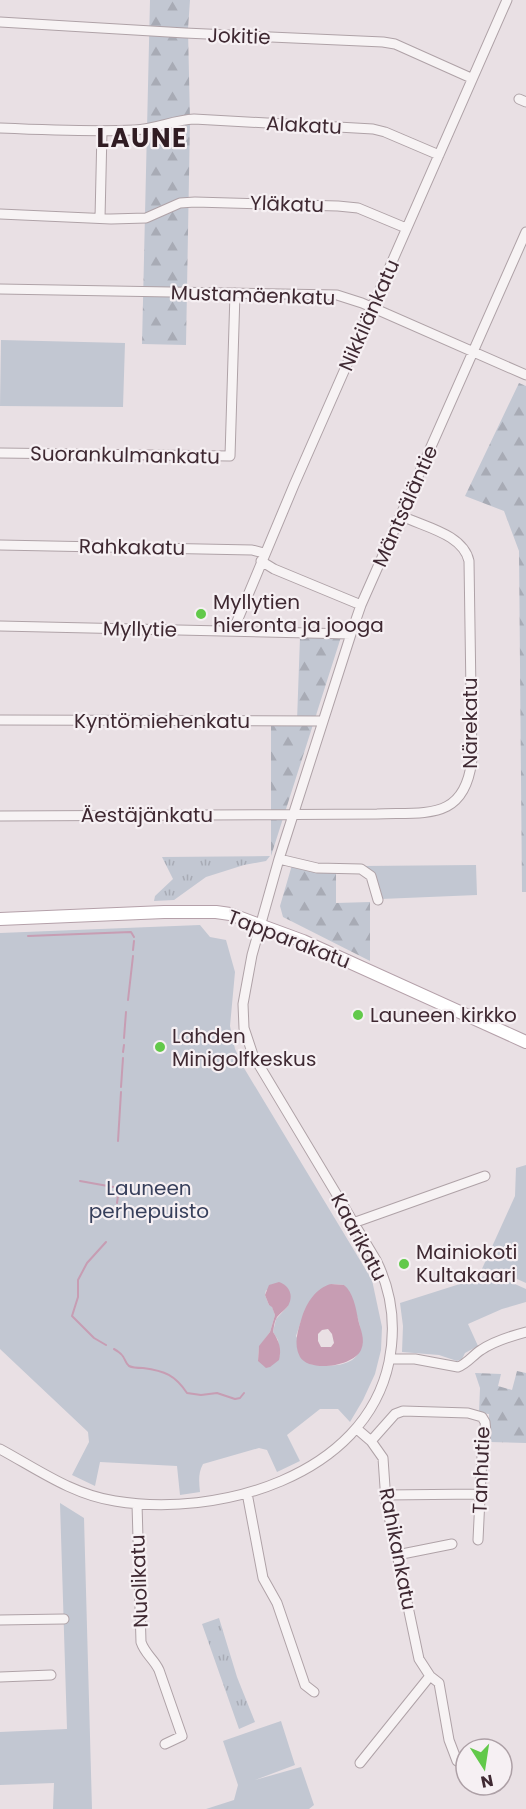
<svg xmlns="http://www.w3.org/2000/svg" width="526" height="1809" font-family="Poppins,sans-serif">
<defs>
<pattern id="grass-tufts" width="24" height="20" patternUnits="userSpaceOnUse" patternTransform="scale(1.5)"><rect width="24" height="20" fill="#c2c7d2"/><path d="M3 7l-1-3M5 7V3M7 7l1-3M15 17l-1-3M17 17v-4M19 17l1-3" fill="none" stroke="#a8abb5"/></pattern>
<pattern id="forest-firs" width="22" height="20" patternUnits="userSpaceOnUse" patternTransform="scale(1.5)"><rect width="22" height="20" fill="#c2c7d2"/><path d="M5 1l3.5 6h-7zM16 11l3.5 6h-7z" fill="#a8abb5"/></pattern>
</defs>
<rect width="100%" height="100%" fill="#e9e0e4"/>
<path fill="url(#grass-tufts)" d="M270,856L266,861L244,865L206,877L174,900L154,901L155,896L173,879L162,857Z
M219,1618L237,1677L255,1722L239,1729L202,1624Z"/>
<path fill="url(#forest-firs)" d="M150,0H190L188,29L190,121L186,345L142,344Z
M519,383L526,386V892H522L519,551L504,511L465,496Z
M300,637H341L271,856V722L297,721Z
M292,865L336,872V903L370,902V961L283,917L280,906Z
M517,1371L526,1373V1443L489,1442V1414L479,1413L480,1388L475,1373L501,1374L498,1386L512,1390Z"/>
<path fill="#c2c7d2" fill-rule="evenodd" d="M1,340L125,343L123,407L0,406Z
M476,865L477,895L381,899L374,872L362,866Z
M200,925L210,937L226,940L235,972L230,1026L235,1049L244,1068L372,1280L382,1327L381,1350L375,1374L363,1400L350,1422L338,1409H320L287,1435L300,1461L277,1472L267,1450L259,1448L203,1464C198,1473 199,1482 200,1492L180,1495L177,1466L100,1462L95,1486L72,1475L89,1442L88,1432L0,1349V933ZM331,1284L344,1285C365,1328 380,1375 310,1364L296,1336L301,1321ZM266,1290L288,1306L276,1319L273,1332L278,1340L280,1356L258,1361L259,1347L270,1332L275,1315L272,1306L269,1305L265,1295Z
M526,1165V1283L497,1270L481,1271L515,1196L516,1168Z
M485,1276L499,1277L526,1289V1302L502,1309L468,1324L478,1346L465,1353L462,1359L457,1361L439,1355L402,1352L403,1326L400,1303Z
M60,1503L84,1518L92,1809H53L54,1783L0,1785V1732L67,1729Z
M281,1721L295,1765L255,1780L301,1767L314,1805L309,1809H206L234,1800L238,1785L223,1741Z"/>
<path fill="#c79db3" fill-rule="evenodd" d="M279,1282C290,1286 294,1296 288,1306C285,1310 280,1313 277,1317C274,1322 274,1327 273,1332C279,1341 282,1349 279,1360L270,1367L266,1368L258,1361L259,1346L270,1332L275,1315L272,1307L269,1305L265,1295L269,1285Z
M331,1284L344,1285C353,1292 356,1308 358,1319C360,1329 366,1339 361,1350C354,1366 310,1373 300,1357C293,1344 298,1330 302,1317C307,1302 316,1288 331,1284ZM328,1329L332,1334L334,1343L331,1347H321L318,1341V1334L322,1330Z"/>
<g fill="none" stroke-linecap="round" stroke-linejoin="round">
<path stroke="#c79db3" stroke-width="2" d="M28,936L131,932L134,937
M133,950L134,941
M128,1000L133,956
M124,1038L126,1012
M123,1052L124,1045
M121,1087L123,1058
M118,1141L121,1092
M80,1181L119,1188
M117,1203L119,1188
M106,1345L94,1338L72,1316L78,1297V1280L87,1263L106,1242
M114,1349C127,1356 123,1361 129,1366C133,1368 140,1368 143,1368C165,1371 175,1375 187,1393L201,1395L217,1393L235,1399L240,1398L244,1393"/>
<g stroke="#afa2a7" stroke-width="11">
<path id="minor" d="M0,22L185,33L383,42L395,44L471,78
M519,99L526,102
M0,128C45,130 90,132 135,130C155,129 174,120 194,119L373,129L385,132L439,155
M0,214L111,219L146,218L180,203L195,202L338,206L358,208L406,228
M100,218L102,131
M0,289L337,295L362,303L526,375
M0,453L230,456L235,293
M0,545L252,550L264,553
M261,561L274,569L361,605
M0,626L351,634
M233,631L294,485L507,0
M0,720L323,721
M0,816L377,814C427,812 465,821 472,759L469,561C463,534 424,527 402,516
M279,859L317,868L361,869L371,876L378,900
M353,1223L485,1176
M390,1359H415L458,1367C467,1364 473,1355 481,1350C494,1341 511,1336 526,1332
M357,1429L371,1441L383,1458L386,1502L419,1659L430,1676L439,1683L449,1740L457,1761
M371,1441L395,1414L403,1411L468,1413L482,1417L485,1422L486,1432L482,1456L478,1540
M0,1449C37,1469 73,1495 115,1501C217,1518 365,1477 389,1362C396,1327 392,1292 376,1260L253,1055L244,1028L243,1004L252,955L279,859L351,634L361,605L526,232
M247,1493L263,1578L277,1603L305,1685L314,1692
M385,1495L480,1494
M137,1504L141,1642C145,1654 154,1659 159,1670L182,1736L165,1744
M397,1555L452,1544
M0,1620L64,1619
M0,1677L51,1675
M360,1763L430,1676"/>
</g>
<g stroke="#b4a0a9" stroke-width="14">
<path id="major" d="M0,919L164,912H216L230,914L303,941L526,1042"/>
</g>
<use href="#minor" stroke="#f7f3f4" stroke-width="9"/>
<use href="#major" stroke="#fff" stroke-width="12"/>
</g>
<g fill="#62c94a" stroke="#f6f0f3" stroke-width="2">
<circle cx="201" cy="614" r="6"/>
<circle cx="358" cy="1015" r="6"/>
<circle cx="160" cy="1047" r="6"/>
<circle cx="404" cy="1264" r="6"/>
</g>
<g text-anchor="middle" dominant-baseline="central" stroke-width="4.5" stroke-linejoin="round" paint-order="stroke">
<g font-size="20" fill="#3f2932" stroke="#f6f0f3">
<text transform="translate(239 36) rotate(2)">Jokitie</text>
<text transform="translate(304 125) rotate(3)">Alakatu</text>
<text transform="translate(287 204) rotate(2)">Yläkatu</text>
<text transform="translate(253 295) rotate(2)">Mustamäenkatu</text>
<text transform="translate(369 315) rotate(-66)">Nikkilänkatu</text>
<text transform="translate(125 455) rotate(1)">Suorankulmankatu</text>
<text transform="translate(405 506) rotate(-66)">Mäntsäläntie</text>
<text transform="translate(132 547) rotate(1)">Rahkakatu</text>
<text transform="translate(140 629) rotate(1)">Myllytie</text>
<text x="162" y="721">Kyntömiehenkatu</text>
<text transform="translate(470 723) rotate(-90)">Närekatu</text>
<text x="147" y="815">Äestäjänkatu</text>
<text transform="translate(289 939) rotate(21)">Tapparakatu</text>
<text transform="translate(359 1237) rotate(62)">Kaarikatu</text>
<text transform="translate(481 1470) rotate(-88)">Tanhutie</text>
<text transform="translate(398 1549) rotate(79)">Rahikankatu</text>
<text transform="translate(139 1581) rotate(-92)">Nuolikatu</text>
</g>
<g font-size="20" fill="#3f2932" stroke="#f6f0f3" text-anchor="start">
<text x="213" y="602">Myllytien<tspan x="213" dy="23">hieronta ja jooga</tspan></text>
<text x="370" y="1015">Launeen kirkko</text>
<text x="172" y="1036">Lahden<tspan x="172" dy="23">Minigolfkeskus</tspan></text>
<text x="416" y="1252">Mainiokoti<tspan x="416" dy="23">Kultakaari</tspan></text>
</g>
<g font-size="20" fill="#373f5b" stroke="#f6f0f3">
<text x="149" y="1188">Launeen<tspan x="149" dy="23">perhepuisto</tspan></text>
</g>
<g font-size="26" font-weight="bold" letter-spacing="1.5" fill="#301c23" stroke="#f6f0f3">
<text x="142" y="138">LAUNE</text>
</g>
</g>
<g transform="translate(484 1767) rotate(168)"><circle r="28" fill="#f6f0f3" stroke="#ada0a6" stroke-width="1.5"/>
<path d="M0-4.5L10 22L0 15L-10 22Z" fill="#62c94a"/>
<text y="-9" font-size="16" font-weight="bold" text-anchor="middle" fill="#3f2932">N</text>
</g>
</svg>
